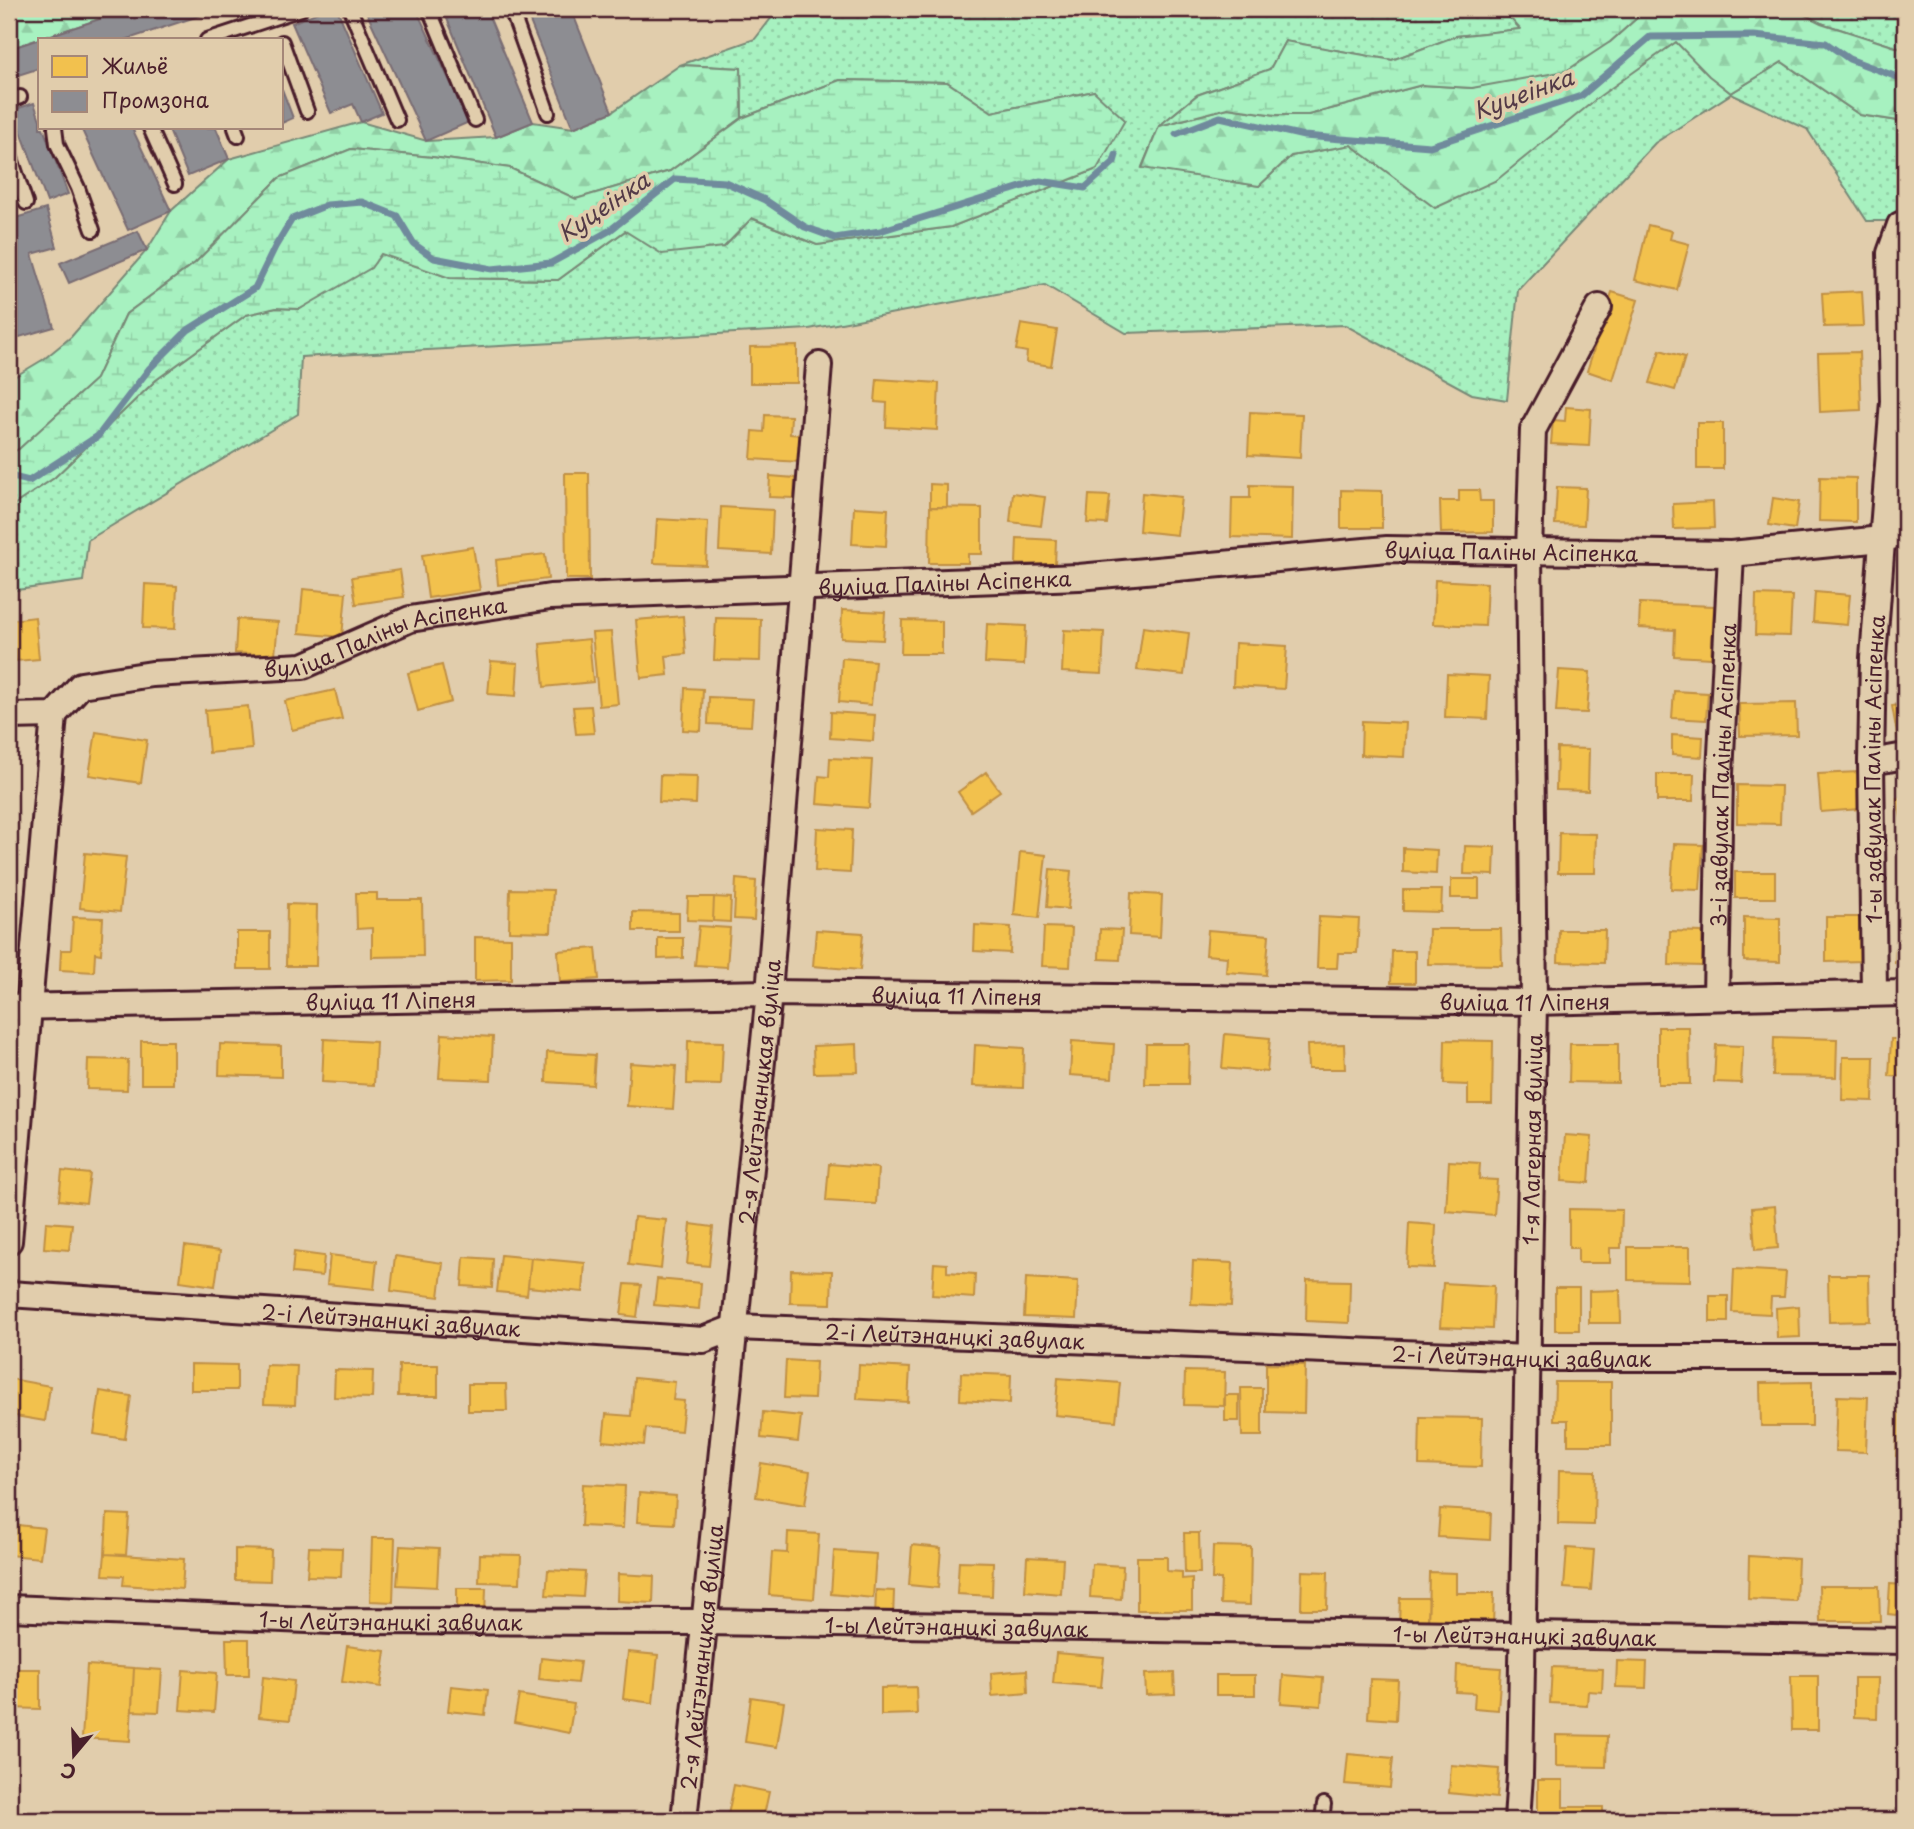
<svg xmlns="http://www.w3.org/2000/svg" width="1914" height="1829" font-family="'Playpen Sans',sans-serif">
<defs>
<pattern id="grass-dots" width="8" height="8" patternUnits="userSpaceOnUse" patternTransform="scale(1.75)"><rect width="8" height="8" fill="#a7f1c0"/><path d="M2 2h.1M6 6h.1" fill="none" stroke="#91cea5" stroke-width="1.8" stroke-linecap="round"/></pattern>
<pattern id="forest-firs" width="22" height="20" patternUnits="userSpaceOnUse" patternTransform="scale(1.75)"><rect width="22" height="20" fill="#a7f1c0"/><path d="M5 1l3.5 6h-7zM16 11l3.5 6h-7z" fill="#91cea5"/></pattern>
<pattern id="wetland-marsh" width="20" height="14" patternUnits="userSpaceOnUse" patternTransform="scale(1.75)"><rect width="20" height="14" fill="#a7f1c0"/><path d="M1 5h8M5 5V1M11 12h8M15 12V8" fill="none" stroke="#91cea5"/></pattern>
</defs>
<rect width="100%" height="100%" fill="#e1cdac"/>
<filter id="ink" filterUnits="userSpaceOnUse"><feTurbulence type="fractalNoise" baseFrequency=".0143" numOctaves="2"/><feDisplacementMap in="SourceGraphic" scale="14" xChannelSelector="R" yChannelSelector="G"/><feConvolveMatrix kernelMatrix="1 2 1 2 8 2 1 2 1" color-interpolation-filters="sRGB"/></filter>
<g filter="url(#ink)">
<path fill="url(#grass-dots)" stroke="#788876" stroke-width="2" d="M800,9H1502L1521,29L1456,36L1392,60L1285,41L1270,69L1197,95L1159,126L1142,167L1259,186L1291,156L1351,145L1435,207L1676,42L1709,75L1731,93L1782,62L1860,115L1905,122V221H1867L1807,129L1731,94L1655,143L1518,290L1507,400L1472,394L1345,325L1126,333L1045,285L809,329L301,357L298,414L88,540L83,581L9,591V508L54,478L156,380L246,315L276,308L300,309L381,253L450,278L558,280L625,231L724,247L751,218L817,245L951,227L1097,169L1094,91L992,112L947,82L840,80L742,118L741,68L680,65L755,39L776,12Z
M1793,9H1905V50L1821,23Z"/>
<path fill="url(#forest-firs)" stroke="#788876" stroke-width="2" d="M9,9H130L9,49Z
M1647,9H1793L1821,23L1905,50V122L1860,115L1782,62L1731,93L1709,76L1676,42L1600,96L1497,180L1435,208L1351,145L1291,156L1259,186L1142,168L1159,126L1228,108L1276,115H1308L1422,85L1472,88L1610,42Z
M680,65L741,68L742,118L670,171L576,199L510,168L432,157L351,149L279,178L195,263L126,314L96,379L19,449L9,454V380L44,359L71,337L147,250L171,211L229,159L361,122L427,141L496,137L533,122L573,128L612,112Z"/>
<path fill="url(#wetland-marsh)" stroke="#788876" stroke-width="2" d="M1502,9H1647L1610,42L1566,71L1472,88L1422,85L1308,115H1276L1228,108L1159,126L1197,95L1270,69L1285,41L1392,60L1456,36L1520,29Z
M840,80L947,82L992,112L1094,91L1125,120L1097,169L951,227L817,245L752,218L724,247L662,254L625,231L558,280L450,278L381,254L371,268L300,309L276,308L246,315L156,380L54,478L9,508V454L19,449L96,379L126,314L195,263L279,178L351,149L432,157L510,168L576,199L670,171L742,118Z"/>
<path fill="#f2c14e" stroke="#c09044" stroke-width="2" d="M1648,225L1672,231L1670,239L1689,244L1677,290L1635,280Z
M1862,291L1864,326L1824,327L1822,293Z
M1612,292L1638,300L1613,380L1587,371Z
M1021,324L1057,330L1051,366L1026,362L1027,352L1016,350Z
M797,346V383H750V347Z
M1660,350L1685,357L1675,390L1650,383Z
M1859,352L1861,410L1820,412L1818,353Z
M877,379L939,383L937,430L886,427L887,403L875,402Z
M1566,407L1591,409L1589,446L1551,444L1553,420L1565,421Z
M1250,412L1302,414L1300,458L1248,455Z
M765,415L791,416L790,434L802,435L800,462L751,459L753,431L764,432Z
M1697,423H1723V469H1697Z
M565,473H589L590,579H566Z
M770,476L795,478L794,498L769,497Z
M1820,477L1856,478V522L1819,521Z
M930,484L947,485V507H930Z
M1250,485L1293,486L1292,539L1231,537L1232,498H1250Z
M1557,487L1586,488L1584,525L1555,524Z
M1341,490L1382,491V528H1341Z
M1459,490H1479L1480,501H1493V532L1441,533L1440,501H1459Z
M1013,493L1045,497L1041,526L1010,522Z
M1142,493L1181,497L1177,535L1139,531Z
M1089,495L1110,496L1107,524L1087,523Z
M1773,498L1799,502L1795,529L1769,525Z
M1713,502L1714,528L1674,529L1673,504Z
M721,507L773,510L771,554L719,551Z
M854,507L888,509L886,546L852,544Z
M930,507L982,508V554H968V563H929Z
M657,519L708,522L706,565L654,563Z
M1017,538L1056,540L1055,565L1016,564Z
M473,547L480,590L428,598L422,555Z
M545,554L548,579L498,585L496,560Z
M400,570L404,597L356,604L352,577Z
M1435,580L1487,583L1485,626L1433,624Z
M145,584L177,586L175,629L143,628Z
M303,589L346,593L342,637L299,633Z
M1815,592L1850,595L1847,625L1813,622Z
M1756,595L1792,596L1790,636L1755,635Z
M1640,603L1714,606L1711,658L1674,656L1675,630L1639,628Z
M842,610L885,612L883,640L841,638Z
M683,616L686,654L666,656L668,675L641,678L636,620Z
M35,617L39,659L16,661L11,620Z
M716,618L761,619L760,661L714,660Z
M237,619L278,622L275,655L235,653Z
M902,620L942,621V654H901Z
M987,624L1026,626L1024,665L985,663Z
M1143,627L1189,633L1184,675L1137,670Z
M1064,630L1104,632L1102,674L1062,672Z
M611,632L618,704L599,706L592,633Z
M589,639L593,682L544,687L540,644Z
M1235,643L1287,646L1284,689L1233,686Z
M842,658L875,661L871,705L839,702Z
M491,661L518,663L516,696L488,694Z
M442,665L451,702L418,711L408,673Z
M1559,670L1590,672L1587,713L1556,712Z
M1447,674L1489,676L1487,719L1445,717Z
M685,688L703,689L701,731L683,730Z
M335,690L342,719L292,730L285,701Z
M1674,691L1708,693L1706,720L1672,718Z
M709,697L753,699L751,726L708,724Z
M1796,703L1797,735L1740,736L1739,704Z
M1905,704V738L1898,739L1892,706Z
M248,706L252,749L209,753L205,710Z
M591,706L594,733L576,734L573,707Z
M831,712L875,715L873,741L830,738Z
M1362,721L1406,723L1404,757L1361,755Z
M96,732L147,740L141,783L89,775Z
M1672,735L1703,737L1702,757L1672,755Z
M1557,748L1589,749L1588,791L1556,790Z
M830,758L872,760L869,808L817,804L819,776L829,777Z
M986,772L1000,791L971,811L958,792Z
M1858,772L1860,809L1821,812L1818,774Z
M1657,774H1694L1693,801H1657Z
M660,775L697,776L696,804L659,802Z
M1737,785L1781,786L1780,824L1737,823Z
M1905,797V822L1902,823L1897,798Z
M817,828L852,830L850,873L815,871Z
M1559,833L1596,834L1595,873H1558Z
M1674,844L1703,845L1700,890L1671,889Z
M1465,846L1495,847L1494,875L1464,874Z
M1403,848L1437,850L1436,874L1403,872Z
M1020,852L1046,855L1039,918L1014,915Z
M85,853L126,857L120,912L80,908Z
M1050,869L1071,871L1068,909L1047,907Z
M1735,872H1775V898H1735Z
M736,879L756,881L754,920L734,919Z
M1451,879H1479V898H1451Z
M510,889L553,890L551,932L509,931Z
M1403,890H1442L1441,912L1403,911Z
M356,893H377V900H422L423,956L372,957V928L357,929Z
M1131,893L1162,895L1160,937L1129,935Z
M688,897H714L713,921L687,920Z
M714,897L731,898L730,922L713,921Z
M287,904L317,905L316,966H286Z
M633,912L679,913V931H633Z
M73,917L103,918L101,954L95,953L94,972L60,970L61,950H71Z
M1319,917L1359,919L1357,953H1338L1337,968H1317Z
M1744,917L1780,918V962L1744,961Z
M1826,917H1863V961L1826,962Z
M975,925L1011,927L1010,953L974,951Z
M699,926L730,928L727,967L695,965Z
M1044,927L1072,928L1070,967L1042,966Z
M1100,929L1122,930L1120,960L1099,959Z
M1429,929H1501L1502,965L1428,964Z
M816,930L863,933L860,970L813,966Z
M1208,930L1269,935L1266,975L1226,972L1227,957L1206,955Z
M1559,930H1605L1604,963L1558,962Z
M1670,931L1702,932V966L1669,965Z
M237,932H270V969H237Z
M475,937L511,938V980L475,981Z
M658,938H683V958L658,959Z
M1896,942H1905V964L1895,963Z
M596,948L599,979L560,982L558,951Z
M1392,951H1415V983H1391Z
M1658,1027H1689L1690,1084H1658Z
M442,1034L493,1037L491,1080L439,1078Z
M1225,1034L1270,1038L1267,1072L1222,1068Z
M1774,1037L1837,1039L1836,1077L1773,1076Z
M324,1039L376,1042L374,1085L322,1082Z
M1891,1039H1905V1077L1889,1076Z
M1445,1040L1493,1041L1492,1104H1468V1085L1444,1084Z
M141,1041H173V1084H141Z
M688,1041L723,1042L721,1085L687,1084Z
M1072,1041L1114,1044L1112,1078L1070,1075Z
M220,1044L281,1046V1077L219,1075Z
M857,1044L858,1072L814,1073L813,1046Z
M1146,1044H1189L1188,1084H1145Z
M1344,1044L1345,1069H1308L1307,1045Z
M1570,1044H1618V1083L1569,1082Z
M975,1045L1024,1048L1023,1088L973,1086Z
M1716,1045L1743,1046L1741,1083L1714,1082Z
M547,1052L595,1055L593,1085L546,1082Z
M1843,1057H1874L1873,1101L1842,1100Z
M88,1059L128,1060L127,1090L87,1089Z
M630,1063L676,1066L673,1109L627,1106Z
M1565,1135L1592,1137L1589,1183L1562,1181Z
M1449,1161L1480,1163L1479,1179L1497,1180L1494,1215L1446,1211Z
M829,1164L878,1168L876,1204L826,1201Z
M62,1171L90,1174L86,1203L59,1200Z
M1775,1206L1778,1248L1755,1250L1752,1208Z
M1569,1209L1622,1210L1621,1248H1610V1263H1578V1248H1569Z
M634,1217L666,1220L661,1269L629,1265Z
M46,1222L72,1224L69,1250L44,1248Z
M1409,1223L1436,1225L1434,1268L1407,1267Z
M691,1224L713,1227L709,1266L687,1264Z
M185,1246L220,1251L215,1286L180,1281Z
M1628,1247H1690V1281L1628,1280Z
M294,1252L324,1256L322,1276L292,1273Z
M330,1255L377,1261L374,1289L327,1284Z
M501,1255L531,1258L527,1295L497,1292Z
M395,1256L443,1263L439,1297L391,1291Z
M464,1257L493,1259L492,1288L462,1286Z
M531,1258L585,1263L583,1292L528,1287Z
M1193,1261L1233,1263L1231,1306L1191,1304Z
M934,1263L947,1264V1272L975,1274L974,1298L932,1295Z
M1734,1269L1786,1272L1784,1297H1771L1770,1314L1732,1312Z
M791,1270L832,1271L831,1304L790,1303Z
M1828,1275H1869L1870,1321L1829,1322Z
M1026,1278L1078,1281L1076,1319L1024,1317Z
M657,1279L701,1283L699,1309L654,1305Z
M1307,1280L1350,1281L1349,1323L1306,1321Z
M1443,1283L1494,1286L1492,1329L1440,1327Z
M625,1284L641,1285L637,1317L621,1315Z
M1555,1288H1579V1330H1555Z
M1620,1290L1621,1323H1589V1291Z
M1710,1296H1728V1322H1710Z
M1799,1306L1800,1337L1777,1338L1776,1308Z
M786,1360L816,1362L814,1399L784,1398Z
M191,1364L237,1365V1390H191Z
M1266,1364L1305,1365L1304,1413L1266,1412Z
M266,1365L297,1366L295,1405L264,1404Z
M399,1365H438V1396H398Z
M859,1365L910,1368L908,1402L857,1399Z
M335,1370L373,1371L372,1398L334,1397Z
M1185,1371L1225,1372L1224,1406L1184,1405Z
M961,1373L1011,1375L1010,1403L960,1400Z
M634,1378L675,1382L673,1400L684,1401L681,1431L646,1428L644,1445L603,1441L606,1414L631,1416Z
M1058,1378L1120,1383L1116,1421L1055,1415Z
M11,1379L50,1386L45,1421L9,1415Z
M1555,1382H1611V1445H1568V1420H1554Z
M1812,1382V1426H1761L1760,1383Z
M468,1384H506L507,1411H468Z
M1241,1388H1262V1436H1242Z
M100,1391L131,1396L125,1439L94,1434Z
M1225,1395H1239V1421H1225Z
M1837,1396L1868,1397L1866,1452L1835,1451Z
M1899,1401H1905V1456H1896Z
M763,1412L801,1416L798,1442L761,1438Z
M1420,1417L1482,1418L1481,1467L1419,1465Z
M761,1463L810,1471L805,1505L756,1497Z
M1559,1470L1595,1471L1594,1525L1558,1524Z
M583,1484L625,1486L623,1528L581,1526Z
M639,1493L676,1496L674,1524L637,1522Z
M1440,1509L1491,1512L1490,1540L1438,1537Z
M107,1514L129,1515L126,1555L105,1554Z
M9,1524L44,1528L40,1558L9,1555Z
M788,1532L819,1534L814,1599L769,1595L772,1552L787,1553Z
M1184,1533H1199L1200,1573H1185Z
M372,1538H395L393,1602L370,1601Z
M912,1545L941,1548L938,1588L909,1585Z
M400,1546L439,1548L437,1587L397,1585Z
M1213,1546L1251,1547L1250,1605L1220,1604L1221,1579H1212Z
M309,1547L342,1548L341,1577L307,1576Z
M1567,1548L1594,1550L1591,1590L1564,1588Z
M235,1549L271,1550L270,1581L235,1580Z
M834,1551L876,1554L873,1598L831,1594Z
M105,1554L184,1559L182,1589L123,1585L124,1576L103,1575Z
M480,1554L521,1555L520,1583L479,1582Z
M1749,1556L1798,1559L1796,1601L1748,1599Z
M1027,1557L1063,1559L1061,1594L1025,1591Z
M1137,1557H1167V1571L1182,1572V1579L1192,1578V1610H1137Z
M959,1561L993,1562L992,1596L957,1594Z
M1092,1564L1123,1566L1121,1599L1090,1597Z
M548,1570L585,1572L583,1597L546,1595Z
M1302,1571L1328,1572L1327,1609H1301Z
M1429,1572L1456,1573V1593H1494L1493,1627L1428,1625Z
M618,1574L654,1576L653,1603L617,1601Z
M1890,1584L1905,1585V1616L1888,1614Z
M1819,1586H1879L1880,1621H1820Z
M457,1588H486L485,1614H457Z
M876,1590L894,1591L893,1619L875,1618Z
M1400,1598H1429L1428,1625H1399Z
M226,1639H249V1675H227Z
M347,1646L386,1651L381,1687L342,1682Z
M628,1652L658,1655L653,1703L623,1699Z
M1056,1653L1104,1657L1101,1687L1053,1683Z
M541,1658L580,1662L577,1683L539,1679Z
M9,1661H12L11,1669H40V1709L9,1708V1727Z
M1617,1661L1647,1662L1646,1688L1616,1687Z
M87,1665L134,1668L130,1741L82,1738Z
M1457,1665L1501,1668L1498,1710L1474,1708L1475,1693L1456,1692Z
M1552,1667L1603,1669L1602,1692L1588,1691L1587,1705L1550,1703Z
M134,1668L162,1670L159,1712L132,1711Z
M183,1670L217,1673L214,1712L180,1710Z
M1027,1670L1028,1693L992,1696L991,1673Z
M1174,1673L1175,1694L1146,1695L1145,1674Z
M1216,1675H1255V1695H1216Z
M1283,1675L1323,1678L1321,1706L1281,1703Z
M1791,1676H1818V1730H1792Z
M263,1677L294,1681L290,1720L259,1717Z
M1854,1678H1878L1877,1718L1854,1717Z
M1370,1679L1398,1680L1396,1720L1368,1718Z
M451,1686L488,1690L485,1715L448,1711Z
M916,1687L917,1714L881,1715V1688Z
M519,1695L574,1704L569,1733L514,1722Z
M751,1697L784,1702L777,1747L745,1742Z
M1556,1735L1607,1736L1606,1767L1556,1766Z
M1348,1754L1393,1758L1390,1788L1345,1784Z
M1451,1765L1499,1769L1497,1798L1449,1793Z
M1538,1780H1563V1807H1603V1820H1544V1817L1538,1816Z
M734,1785L769,1792L763,1820H727Z"/>
<path fill="#8d8d92" stroke="#796c73" stroke-width="2" d="M130,9H220L125,40H40V68L9,78V49Z
M325,9H337L382,113L361,122L353,104L331,113L292,23Z
M365,9H416L469,122L426,141Z
M443,9H486L533,122L496,137Z
M525,9H571L612,112L573,128Z
M282,89L293,118L282,123Z
M34,103L40,120V128H43L68,194L47,202L13,110Z
M81,128H132L171,211L128,230Z
M168,128H216L229,159L188,176Z
M9,207L12,219L46,209L57,247L32,254L54,327L9,340Z
M138,231L147,250L69,283L60,263Z"/>
<g fill="none" stroke-linecap="round" stroke-linejoin="round">
<path stroke="#6f8a9c" stroke-width="7" d="M1176,134L1220,117L1304,136L1430,146L1581,96L1650,37L1754,36L1826,43L1849,59L1905,80
M9,476L29,481L98,436L149,369L188,330L255,288L275,247L292,219L327,205L362,202L397,216L414,244L434,258L492,269L551,263L609,231L675,179L725,182L765,200L805,227L835,238L880,231L1040,181L1085,188L1114,162L1116,155"/>
<g stroke="#4a1f2b" stroke-width="18">
<path id="lane" d="M350,9L397,120
M429,9L475,120
M511,9L548,113
M207,40L301,9
M282,42L307,111
M9,101L20,97
M55,128L57,144L78,188L93,230
M150,128L175,184
M235,128L238,136
M9,152L26,203
M1322,1820L1324,1804"/>
</g>
<g stroke="#4a1f2b" stroke-width="30">
<g id="street">
<path id="s1" d="M9,716L54,715L81,685L152,674L303,666L410,619L550,597L1079,577L1387,549L1731,554L1882,539L1905,534"/>
<path d="M1871,762L1905,756"/>
<path id="s2" d="M1874,993L1871,762L1873,658L1893,401L1890,253L1900,225L1905,223"/>
<path id="s3" d="M1716,997L1720,774L1731,554"/>
<path id="s4" d="M9,1007L769,993L1534,1002L1905,993"/>
<path d="M9,1241L54,715"/>
<path id="s5" d="M9,1294L703,1340L736,1327L1529,1358H1905"/>
<path id="s6" d="M9,1608L332,1621L703,1622L1905,1641"/>
<path id="s7" d="M684,1820L769,993L819,365"/>
<path id="s8" d="M1517,1820L1520,1775L1534,1002L1529,551L1533,430L1599,307"/>
</g>
</g>
<use href="#lane" stroke="#e1cdac" stroke-width="12"/>
<use href="#street" stroke="#e1cdac" stroke-width="24"/>
</g>
</g>
<g text-anchor="middle" dominant-baseline="central" stroke-width="7" stroke-linejoin="round" paint-order="stroke">
<g font-size="21" fill="#4a1f2b" stroke="#e1cdac">
<text stroke="none"><textPath href="#s1" startOffset="1530">вуліца Паліны Асіпенка</textPath></text>
<text stroke="none"><textPath href="#s1" startOffset="962">вуліца Паліны Асіпенка</textPath></text>
<text stroke="none"><textPath href="#s1" startOffset="396">вуліца Паліны Асіпенка</textPath></text>
<text stroke="none"><textPath href="#s2" startOffset="224">1-ы завулак Паліны Асіпенка</textPath></text>
<text stroke="none"><textPath href="#s3" startOffset="222">3-і завулак Паліны Асіпенка</textPath></text>
<text stroke="none"><textPath href="#s4" startOffset="948">вуліца 11 Ліпеня</textPath></text>
<text stroke="none"><textPath href="#s4" startOffset="382">вуліца 11 Ліпеня</textPath></text>
<text stroke="none"><textPath href="#s4" startOffset="1516">вуліца 11 Ліпеня</textPath></text>
<text stroke="none"><textPath href="#s7" startOffset="732">2-я Лейтэнанцкая вуліца</textPath></text>
<text stroke="none"><textPath href="#s8" startOffset="681">1-я Лагерная вуліца</textPath></text>
<text stroke="none"><textPath href="#s5" startOffset="383">2-і Лейтэнанцкі завулак</textPath></text>
<text stroke="none"><textPath href="#s5" startOffset="950">2-і Лейтэнанцкі завулак</textPath></text>
<text stroke="none"><textPath href="#s5" startOffset="1517">2-і Лейтэнанцкі завулак</textPath></text>
<text stroke="none"><textPath href="#s6" startOffset="382">1-ы Лейтэнанцкі завулак</textPath></text>
<text stroke="none"><textPath href="#s6" startOffset="948">1-ы Лейтэнанцкі завулак</textPath></text>
<text stroke="none"><textPath href="#s6" startOffset="1516">1-ы Лейтэнанцкі завулак</textPath></text>
<text stroke="none"><textPath href="#s7" startOffset="164">2-я Лейтэнанцкая вуліца</textPath></text>
</g>
<g font-size="23" font-style="italic" fill="#533a47" stroke="#e1cdac">
<text transform="translate(1523 93) rotate(-20)">Куцеінка</text>
<text transform="translate(603 206) rotate(-34)">Куцеінка</text>
</g>
</g>
<rect width="1914" height="1829" fill="none" stroke="#e1cdac" stroke-width="35"/>
<rect x="18" y="18" width="1879" height="1794" fill="none" stroke="#4a1f2b" stroke-width="2.5" filter="url(#ink)"/>
<rect x="38" y="38" width="245" height="91" fill="#e1cdac" stroke="#a58778" stroke-width="2"/>
<rect x="52" y="56" width="35" height="21" fill="#f2c14e" stroke="#a58778" stroke-width="2"/>
<text x="102" y="74" font-size="21" fill="#4a1f2b">Жильё</text>
<rect x="52" y="91" width="35" height="21" fill="#8d8d92" stroke="#a58778" stroke-width="2"/>
<text x="102" y="108" font-size="21" fill="#4a1f2b">Промзона</text>
<g transform="translate(74 1755) rotate(199)" stroke="#e1cdac" stroke-width="5" paint-order="stroke">
<path d="M0-5L12 26L0 18L-12 26Z" fill="#4a1f2b"/>
<text y="-10" font-size="19" font-weight="bold" text-anchor="middle" fill="#4a1f2b">С</text>
</g>
</svg>
